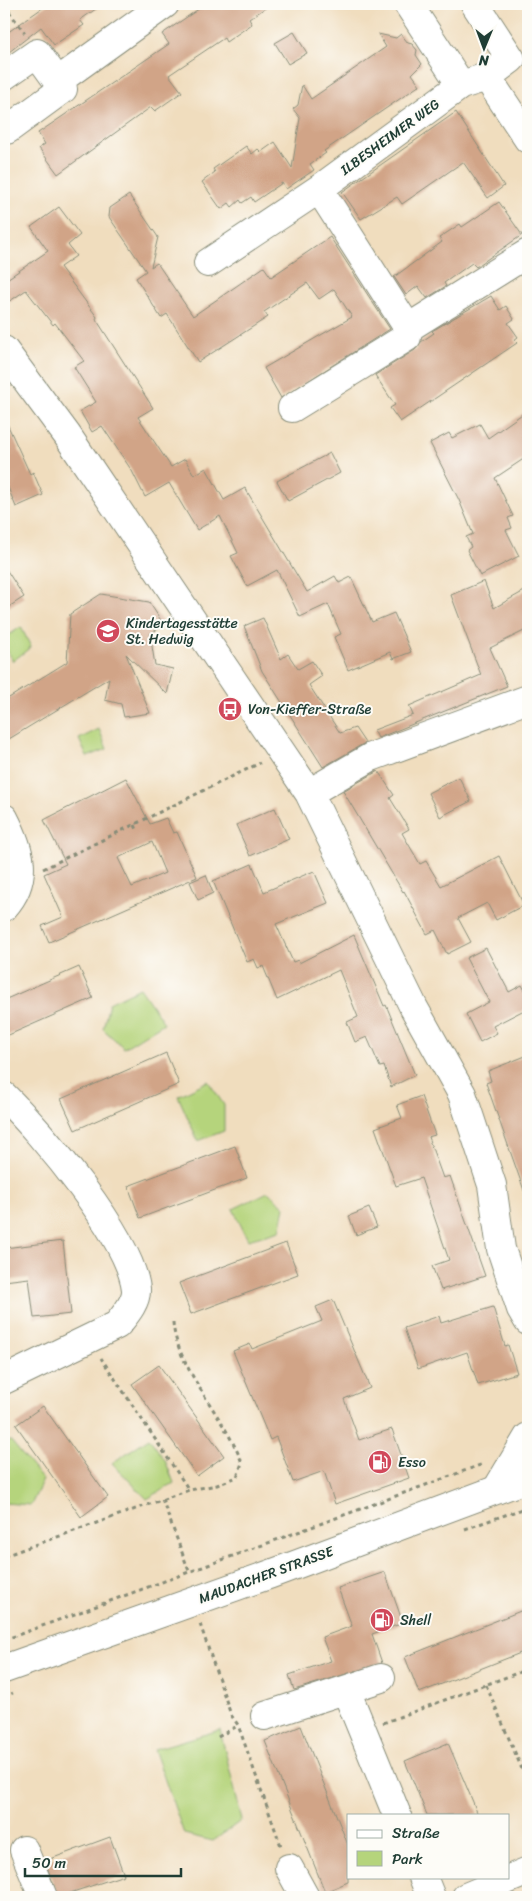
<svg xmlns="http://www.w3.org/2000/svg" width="532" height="1901" font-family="Sriracha,sans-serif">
<rect width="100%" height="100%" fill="#fdfcf7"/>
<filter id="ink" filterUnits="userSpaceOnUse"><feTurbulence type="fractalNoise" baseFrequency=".02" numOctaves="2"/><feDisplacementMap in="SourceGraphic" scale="10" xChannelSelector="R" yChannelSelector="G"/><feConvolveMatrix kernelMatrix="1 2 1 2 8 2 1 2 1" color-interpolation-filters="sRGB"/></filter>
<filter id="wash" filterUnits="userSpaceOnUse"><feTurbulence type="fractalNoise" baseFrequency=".0096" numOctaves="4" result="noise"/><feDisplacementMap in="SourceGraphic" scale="20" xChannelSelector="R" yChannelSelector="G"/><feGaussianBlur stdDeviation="1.12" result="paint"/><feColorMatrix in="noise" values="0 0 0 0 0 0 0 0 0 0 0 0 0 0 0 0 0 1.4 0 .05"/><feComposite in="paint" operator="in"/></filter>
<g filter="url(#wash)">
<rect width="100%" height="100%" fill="#f0ddbe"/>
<path fill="#b5d47c" stroke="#6a8858" d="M21,627L31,647L13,661L4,645V638Z
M99,729L107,749L87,757L79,739Z
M140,988L164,1023L124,1048L103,1029L109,1003Z
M208,1081L224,1105V1131L198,1141L178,1096Z
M268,1192L285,1207L280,1231L248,1240L233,1209Z
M149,1438L165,1460L174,1483L147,1499L112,1463Z
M11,1441L43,1480L31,1505L4,1503V1442Z
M220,1730L242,1820L213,1841L184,1834L154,1749Z"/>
<g id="blocks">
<path fill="#d1a487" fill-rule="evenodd" d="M48,4H103L80,20L84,25L54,45L41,27L4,56V35Z
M206,4H271L249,19L252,24L226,42L224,38L169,75L182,92L155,111L151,107L58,174L39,148L45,144L38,133L169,44L162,34Z
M294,32L307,53L288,64L275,43Z
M378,34L396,38L401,34L408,43L412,44L417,50L416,55L422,64L412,74L420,85L324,151L326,153L310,164L314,170L286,189L282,183L254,202L251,197L242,203L240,200L232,207L229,203L221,209L202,182L215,172L213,169L246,146L252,154L258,149L261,152L275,142L292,168L300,118L293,109L298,105L302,85L311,99L386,47Z
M456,112L504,186L488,198L463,162L402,204L397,197L361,219L342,192Z
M129,195L158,237L151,267L157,263L193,316L264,267L271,277L330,237L390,329L281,398L264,368L352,317L334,289L319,299L307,283L264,312L268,317L198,362L167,314L161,318L136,278L146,271L109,217L110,208Z
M499,202L522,235L476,267L472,263L444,283L446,286L427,298L418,286L406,295L394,277L442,242L439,238L460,224L462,227Z
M59,207L80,235L68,245L76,256L60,267L97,317L96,319L153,408L138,417L171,467L185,459L194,475L206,468L224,500L245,488L307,592L335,576L339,583L351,577L372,622L394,613L411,652L393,659L390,652L348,670L334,637L341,634L328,604L300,617L277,570L247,586L231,556L238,553L220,516L197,530L169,483L145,497L132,471L102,426L92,432L80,411L96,402L74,367L84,361L55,323L53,325L26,290L10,301L4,292V281L48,251L31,227Z
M491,296L500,310L506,306L514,319L508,323L518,337L514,340L517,343L400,422L390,408L395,405L375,375L415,350L421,342L434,333L432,331Z
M528,410V456L495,478L513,516L508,518L512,528L506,530L519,556L480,576L467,550L471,547L466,537L473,534L459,500L430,443L449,433L452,438L480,424L488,438Z
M4,417L30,474L33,472L43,495L16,507L4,478Z
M330,453L340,473L288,501L277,481Z
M4,566L24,597L4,610Z
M484,581L494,608L528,589V629L490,648L507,686L378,738L374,730L413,715L409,706L481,675L451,595Z
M101,594L149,602L164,625L150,634L155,665L173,669L167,694L126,654L150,713L124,717L121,704L105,700L109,678L4,742V701L67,662L70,614Z
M263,618L281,659L288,654L298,669L312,661L322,676L309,685L340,733L355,728L365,743L323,767L262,671L244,626Z
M378,771L394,795L390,798L409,829L402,833L420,864L426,861L441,886L499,856L524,905L496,920L487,903L458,918L471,942L447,954L435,930L427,934L404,891L403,892L343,791Z
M459,777L471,801L440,817L428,793Z
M126,778L150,824L166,818L173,833L177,832L197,877L49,942L42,926L63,917L44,874L66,864L44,820ZM152,842L165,873L132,887L118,858Z
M275,808L289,839L250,856L236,825Z
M252,864L264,892L314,871L328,903L276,924L293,962L298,960L299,963L354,935L384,1006L386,1005L415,1075L391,1087L384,1066L380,1067L367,1037L355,1042L347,1022L358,1017L339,970L277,1000L263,966L258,968L254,959L247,962L213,881Z
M206,875L213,893L198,900L190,882Z
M486,948L509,992L522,985L528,996V1008L493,1026L497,1033L480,1042L466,1014L489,1002L466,958Z
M79,967L93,998L4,1037V1000Z
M166,1053L179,1084L75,1130L61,1099Z
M528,1055V1196H526L486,1083L491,1081L488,1071Z
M421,1096L435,1135L428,1137L443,1178L450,1176L485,1276L441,1290L432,1266L449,1260L421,1178L396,1186L375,1128L402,1118L397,1105Z
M235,1146L247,1178L140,1218L128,1186Z
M369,1208L377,1227L356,1235L349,1216Z
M63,1241L71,1314L34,1318L29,1278L4,1281V1248Z
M286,1243L298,1274L191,1314L179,1283Z
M333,1300L370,1388L344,1399L359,1440L392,1429L409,1478L335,1504L324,1471L293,1482L276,1437L270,1440L233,1351L250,1344L252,1349L322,1321L316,1307Z
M493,1307L505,1346L508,1345L517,1373L478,1385L467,1352L418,1369L404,1328L439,1316L441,1323Z
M159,1365L224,1456L197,1476L132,1384Z
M43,1406L108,1497L81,1517L16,1425Z
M385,1572L403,1623L372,1634L382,1663L294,1690L289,1675L331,1661L322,1637L352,1626L338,1588Z
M528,1608V1650L419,1693L405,1657Z
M301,1726L348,1845V1882L325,1892L265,1741Z
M448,1743L473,1802L478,1815H427L405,1761Z
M110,1837L124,1875L58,1897L45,1861Z"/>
</g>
</g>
<g filter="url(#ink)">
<use href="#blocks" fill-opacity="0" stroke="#888d79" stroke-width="1"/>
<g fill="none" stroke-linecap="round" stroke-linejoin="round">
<g stroke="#888d79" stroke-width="30">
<path id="minor" d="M408,4L461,85L487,77L511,59L475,4
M4,76L37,53L63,89L7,130L4,125
M487,77L528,139
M58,81L165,4
M319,189L408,328L528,253
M208,263L319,189L461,85
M4,350L67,435L309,793L414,1008L462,1094L492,1185L501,1249L521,1309L528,1321
M292,408L407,337L408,328
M309,793L371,757L528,699
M4,818C20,849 30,878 4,907
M4,1096C42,1133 130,1237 136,1289C137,1302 125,1315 117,1325L4,1380
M497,1489L528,1437
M346,1690L397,1815
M265,1716L381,1678
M24,1850L43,1897
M289,1868L305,1897
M423,1877L431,1897
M466,1897L528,1871"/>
</g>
<g stroke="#888d79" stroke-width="30">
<path id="major" d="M4,1669L271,1574L528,1478"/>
</g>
<path stroke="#888d79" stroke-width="3" stroke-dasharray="4 4" stroke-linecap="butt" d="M4,5L25,33
M135,825L138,832
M43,869L260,763
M173,1322C176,1368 226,1418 242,1463L237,1477L217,1485L189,1490
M162,1499L189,1571
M465,1529L528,1507
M4,1556L189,1490L101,1358
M200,1624L231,1715L238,1725L281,1846
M4,1640L483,1464
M486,1685L528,1783
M4,1697L13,1693
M383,1723L528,1669
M218,1737L239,1725"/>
<use href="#minor" stroke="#fff" stroke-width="28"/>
<use href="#major" stroke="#fff" stroke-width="28"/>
</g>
</g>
<defs>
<g id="school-disc" transform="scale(1.25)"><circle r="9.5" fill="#d1495b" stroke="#fdfcf7"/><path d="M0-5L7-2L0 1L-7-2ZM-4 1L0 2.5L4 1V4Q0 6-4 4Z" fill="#fff"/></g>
<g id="bus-disc" transform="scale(1.25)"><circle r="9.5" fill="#d1495b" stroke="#fdfcf7"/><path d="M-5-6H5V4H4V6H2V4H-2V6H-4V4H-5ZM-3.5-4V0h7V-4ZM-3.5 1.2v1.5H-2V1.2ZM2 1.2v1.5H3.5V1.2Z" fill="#fff"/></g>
<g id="fuel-disc" transform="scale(1.25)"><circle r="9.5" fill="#d1495b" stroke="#fdfcf7"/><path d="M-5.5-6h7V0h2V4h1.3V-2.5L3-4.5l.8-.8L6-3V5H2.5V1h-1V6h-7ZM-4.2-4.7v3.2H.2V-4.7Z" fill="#fff"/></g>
</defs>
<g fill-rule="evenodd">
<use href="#school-disc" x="108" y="631"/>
<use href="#bus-disc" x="230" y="709"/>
<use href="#fuel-disc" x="380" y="1462"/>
<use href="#fuel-disc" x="382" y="1620"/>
</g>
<g text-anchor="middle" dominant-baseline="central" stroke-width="4" stroke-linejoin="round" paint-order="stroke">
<g font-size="14" fill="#1f3d34" stroke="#fdfcf7">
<text transform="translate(390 137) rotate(-36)">ILBESHEIMER WEG</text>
<text transform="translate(266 1575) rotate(-20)">MAUDACHER STRASSE</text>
</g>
<g font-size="14" fill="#1f3d34" stroke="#fdfcf7" text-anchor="start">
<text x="126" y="623">Kindertagesstätte<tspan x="126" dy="16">St. Hedwig</tspan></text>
<text x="248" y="709">Von-Kieffer-Straße</text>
<text x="398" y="1462">Esso</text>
<text x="400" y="1620">Shell</text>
</g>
</g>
<rect width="532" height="1901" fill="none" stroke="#fdfcf7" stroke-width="20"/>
<rect x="347" y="1814" width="162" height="65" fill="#fdfcf7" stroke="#a4b0a9"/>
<rect x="357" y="1830" width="25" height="8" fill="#ffffff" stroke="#a4b0a9"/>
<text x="392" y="1838" font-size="15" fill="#1f3d34">Straße</text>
<rect x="357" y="1851" width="25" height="15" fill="#b5d47c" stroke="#a4b0a9"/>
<text x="392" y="1864" font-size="15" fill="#1f3d34">Park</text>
<g transform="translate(484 48) rotate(181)" stroke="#fdfcf7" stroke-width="4" paint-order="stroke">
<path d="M0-4L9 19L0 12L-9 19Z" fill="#1f3d34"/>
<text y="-8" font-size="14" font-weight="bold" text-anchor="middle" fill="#1f3d34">N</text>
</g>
<path d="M25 1868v8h156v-8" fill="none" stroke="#1f3d34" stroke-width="2.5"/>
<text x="32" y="1868" font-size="15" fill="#1f3d34" stroke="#fdfcf7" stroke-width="4" paint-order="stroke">50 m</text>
</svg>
